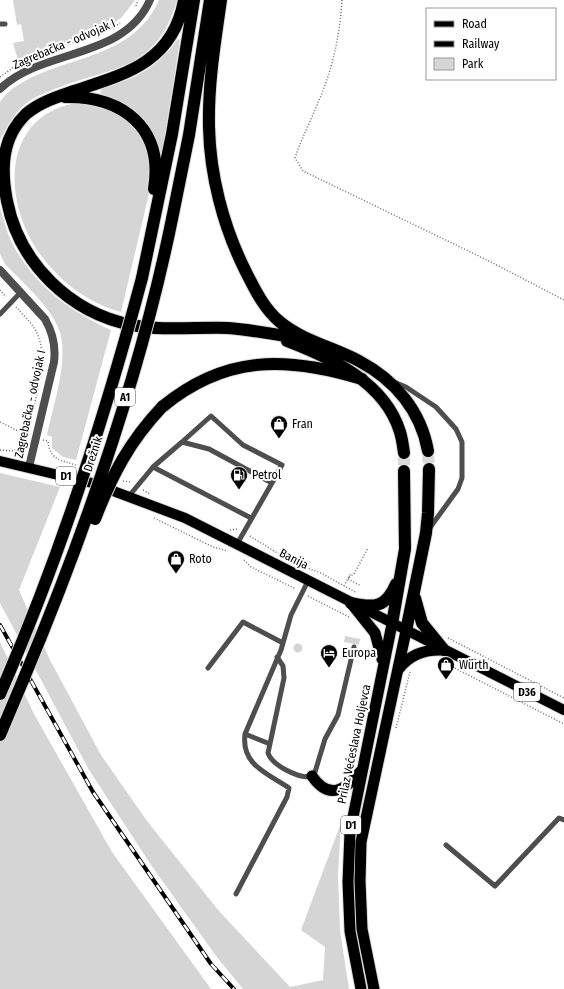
<svg xmlns="http://www.w3.org/2000/svg" width="564" height="989" font-family="'Fira Sans Condensed',sans-serif">
<rect width="100%" height="100%" fill="#fff"/>
<path fill="#d5d5d5" d="M13,0H135L122,17L111,25L18,60L13,43L24,41L21,24L17,25Z
M159,0H177C157,69 117,66 60,87C47,92 35,96 24,105C13,115 6,128 0,140V102C8,89 24,81 37,75C83,55 136,52 159,0Z
M178,39L180,40L161,159C156,138 146,117 126,106C118,101 108,98 100,93L102,88C134,81 160,65 178,39Z
M84,102L108,107L138,128L150,151L151,185L121,312C89,303 63,284 43,258C0,203 0,110 84,102Z
M0,208C4,220 7,233 12,243C34,285 69,311 111,330L76,460L63,457L52,448V437L47,435C53,406 67,366 61,336C55,310 23,283 5,264L0,254Z
M0,473L60,487L19,590L50,660L101,755L147,821L219,911L290,987L323,980L325,947L301,930L341,823L338,875L340,931L349,989H243L216,956L151,865L89,770L0,603Z
M345,636L360,639L359,645L344,642Z
M0,642L34,714L112,852L211,989H0Z
M293.5 648a4.5 4.5 0 1 1 9 0a4.5 4.5 0 1 1-9 0Z"/>
<g fill="none" stroke-linecap="round" stroke-linejoin="round">
<path stroke="#d9d9d9" stroke-width="12" stroke-dasharray="12 6" stroke-linecap="butt" d="M428,451L429,469
M404,453V471"/>
<g stroke="#dbdbdb" stroke-width="12">
<path id="primary" d="M0,461L92,483L185,518L564,710"/>
</g>
<g stroke="#dbdbdb" stroke-width="13">
<path id="trunk" d="M351,603L375,633L382,659
M398,670C409,654 425,649 444,650
M312,776C329,801 346,790 361,771
M361,989L350,931L348,882L350,832L392,624
M374,989L362,929L360,881L361,842L406,631"/>
</g>
<g stroke="#dbdbdb" stroke-width="14">
<path id="motorway" d="M184,0C173,62 126,74 74,91C57,97 40,102 26,114C1,138 1,170 7,201C19,263 70,313 132,325C163,331 196,327 228,328C255,330 281,336 307,339
M221,0C215,42 208,84 209,127C210,175 223,226 245,270C254,288 264,309 280,322C303,341 333,347 359,361C395,380 421,411 428,451
M65,97C123,96 164,128 154,189
M172,219L189,135L210,0
M142,278L172,134L194,0
M287,341C331,358 385,382 400,432C402,438 403,446 404,453
M162,407C225,355 286,356 362,379
M415,598L422,623L444,650
M351,603C374,608 386,608 396,584
M392,624L405,549L404,471
M406,631L426,533L428,513L429,469
M0,735L24,678"/>
</g>
<path stroke="#707070" stroke-width="1.5" stroke-dasharray="1 2" stroke-linecap="butt" d="M342,0C340,34 333,67 320,98C312,118 302,137 295,158L303,171L489,261L564,300
M136,6L138,0
M0,77L21,62L113,28L120,23
M0,290L6,297
M16,307C23,315 33,324 37,333C51,365 33,403 26,435
M0,422L16,430L27,433
M43,440L48,441C50,460 60,460 76,465
M0,450L14,451L23,445L26,435L28,436
M123,481L131,482
M143,490L150,494
M154,518L213,547L228,551
M230,530L238,529
M250,536L279,554
M244,560L251,567L296,589
M303,567L319,572L357,593
M349,577L354,574L368,548
M348,579L361,586
M344,586L351,573
M308,596L349,617
M448,638L564,698
M439,660L564,724
M396,728L410,672"/>
<path stroke="#4e4e4e" stroke-width="5" d="M0,24H5
M0,314L21,292
M394,382L406,387L436,407L456,429L462,442V478L458,489L429,529
M182,442L211,416L243,445L282,465L272,483
M153,467L251,518
M129,496L153,467L182,442L209,449L272,483L237,544
M277,657L283,666L284,678L268,753C272,765 296,777 309,777L315,772L325,739L338,715L354,647
M208,668L243,622L283,643
M245,734L270,744
M446,845L495,886L559,818L564,820
M236,894L287,797L289,788C267,773 241,765 245,734L281,650L291,615L308,581"/>
<path stroke="#4e4e4e" stroke-width="8" d="M0,89C42,48 124,60 150,0
M0,270L45,319C53,333 56,346 54,362L29,467"/>
<use href="#primary" stroke="#000" stroke-width="10"/>
<use href="#trunk" stroke="#000" stroke-width="11"/>
<use href="#motorway" stroke="#000" stroke-width="12"/>
<g stroke="#000" stroke-width="4">
<path id="rail" d="M0,625L93,792L211,964L234,989"/>
</g>
<use href="#rail" stroke="#fff" stroke-width="2.5" stroke-dasharray="8" stroke-linecap="butt"/>
<g stroke="#dbdbdb" stroke-width="14" stroke-linecap="butt">
<path id="motorway-bridge" d="M95,519C112,475 129,442 162,407
M24,678C86,530 140,376 172,219
M0,694C59,560 104,420 142,278"/>
</g>
<use href="#motorway-bridge" stroke="#000" stroke-width="12"/>
</g>
<defs>
<g id="shop-pin" transform="scale(0.9)"><path d="M0 17L-7.5 6A9.5 9.5 0 1 1 7.5 6Z" fill="#000" stroke="#fff"/><path d="M-5-2.5h2.3a2.7 3.5 0 0 1 5.4 0H5L5.5 6h-11ZM-1.5-2.5h3a1.5 2.3 0 0 0-3 0Z" fill="#fff"/></g>
<g id="fuel-pin" transform="scale(0.9)"><path d="M0 17L-7.5 6A9.5 9.5 0 1 1 7.5 6Z" fill="#000" stroke="#fff"/><path d="M-5.5-6h7V0h2V4h1.3V-2.5L3-4.5l.8-.8L6-3V5H2.5V1h-1V6h-7ZM-4.2-4.7v3.2H.2V-4.7Z" fill="#fff"/></g>
<g id="hotel-pin" transform="scale(0.9)"><path d="M0 17L-7.5 6A9.5 9.5 0 1 1 7.5 6Z" fill="#000" stroke="#fff"/><path d="M-6-4.5h1.5V1H6V5H4.5V3h-9V5H-6ZM-4 0a1.8 1.8 0 1 1 3.6 0ZM.5 0V-2.5h3Q6-2.5 6 0Z" fill="#fff"/></g>
</defs>
<g fill-rule="evenodd">
<use href="#shop-pin" x="279" y="424"/>
<use href="#fuel-pin" x="239" y="475"/>
<use href="#shop-pin" x="176" y="559"/>
<use href="#hotel-pin" x="329" y="653"/>
<use href="#shop-pin" x="446" y="665"/>
</g>
<g text-anchor="middle" dominant-baseline="central" stroke-width="4" stroke-linejoin="round" paint-order="stroke">
<g fill="#fff" stroke="#4c4c4c" stroke-width="1">
<rect x="115" y="388" width="20" height="18" rx="3"/>
<rect x="56" y="467" width="20" height="18" rx="3"/>
<rect x="514" y="683" width="26" height="18" rx="3"/>
<rect x="341" y="816" width="20" height="18" rx="3"/>
</g>
<g font-size="11" font-weight="bold" fill="#000">
<text x="125" y="397">A1</text>
<text x="66" y="476">D1</text>
<text x="527" y="692">D36</text>
<text x="351" y="825">D1</text>
</g>
<g font-size="12" fill="#000" stroke="#fff">
<text transform="translate(64 44) rotate(-23)">Zagrebačka - odvojak I</text>
<text transform="translate(30 404) rotate(-78)">Zagrebačka - odvojak I</text>
<text transform="translate(93 454) rotate(-72)">Drežnik</text>
<text transform="translate(294 559) rotate(27)">Banija</text>
<text transform="translate(354 744) rotate(-78)">Prilaz Većeslava Holjevca</text>
</g>
<g font-size="12" fill="#000" stroke="#fff" text-anchor="start">
<text x="292" y="424">Fran</text>
<text x="252" y="475">Petrol</text>
<text x="189" y="559">Roto</text>
<text x="342" y="653">Europa</text>
<text x="459" y="665">Würth</text>
</g>
</g>
<rect x="426" y="8" width="130" height="72" fill="#ffffff" stroke="#999999"/>
<rect x="434" y="21" width="20" height="6" fill="#000000" stroke="#999999"/>
<text x="462" y="28" font-size="12" fill="#000000">Road</text>
<rect x="434" y="41" width="20" height="6" fill="#000000" stroke="#999999"/>
<text x="462" y="48" font-size="12" fill="#000000">Railway</text>
<rect x="434" y="58" width="20" height="12" fill="#d5d5d5" stroke="#999999"/>
<text x="462" y="68" font-size="12" fill="#000000">Park</text>
</svg>
